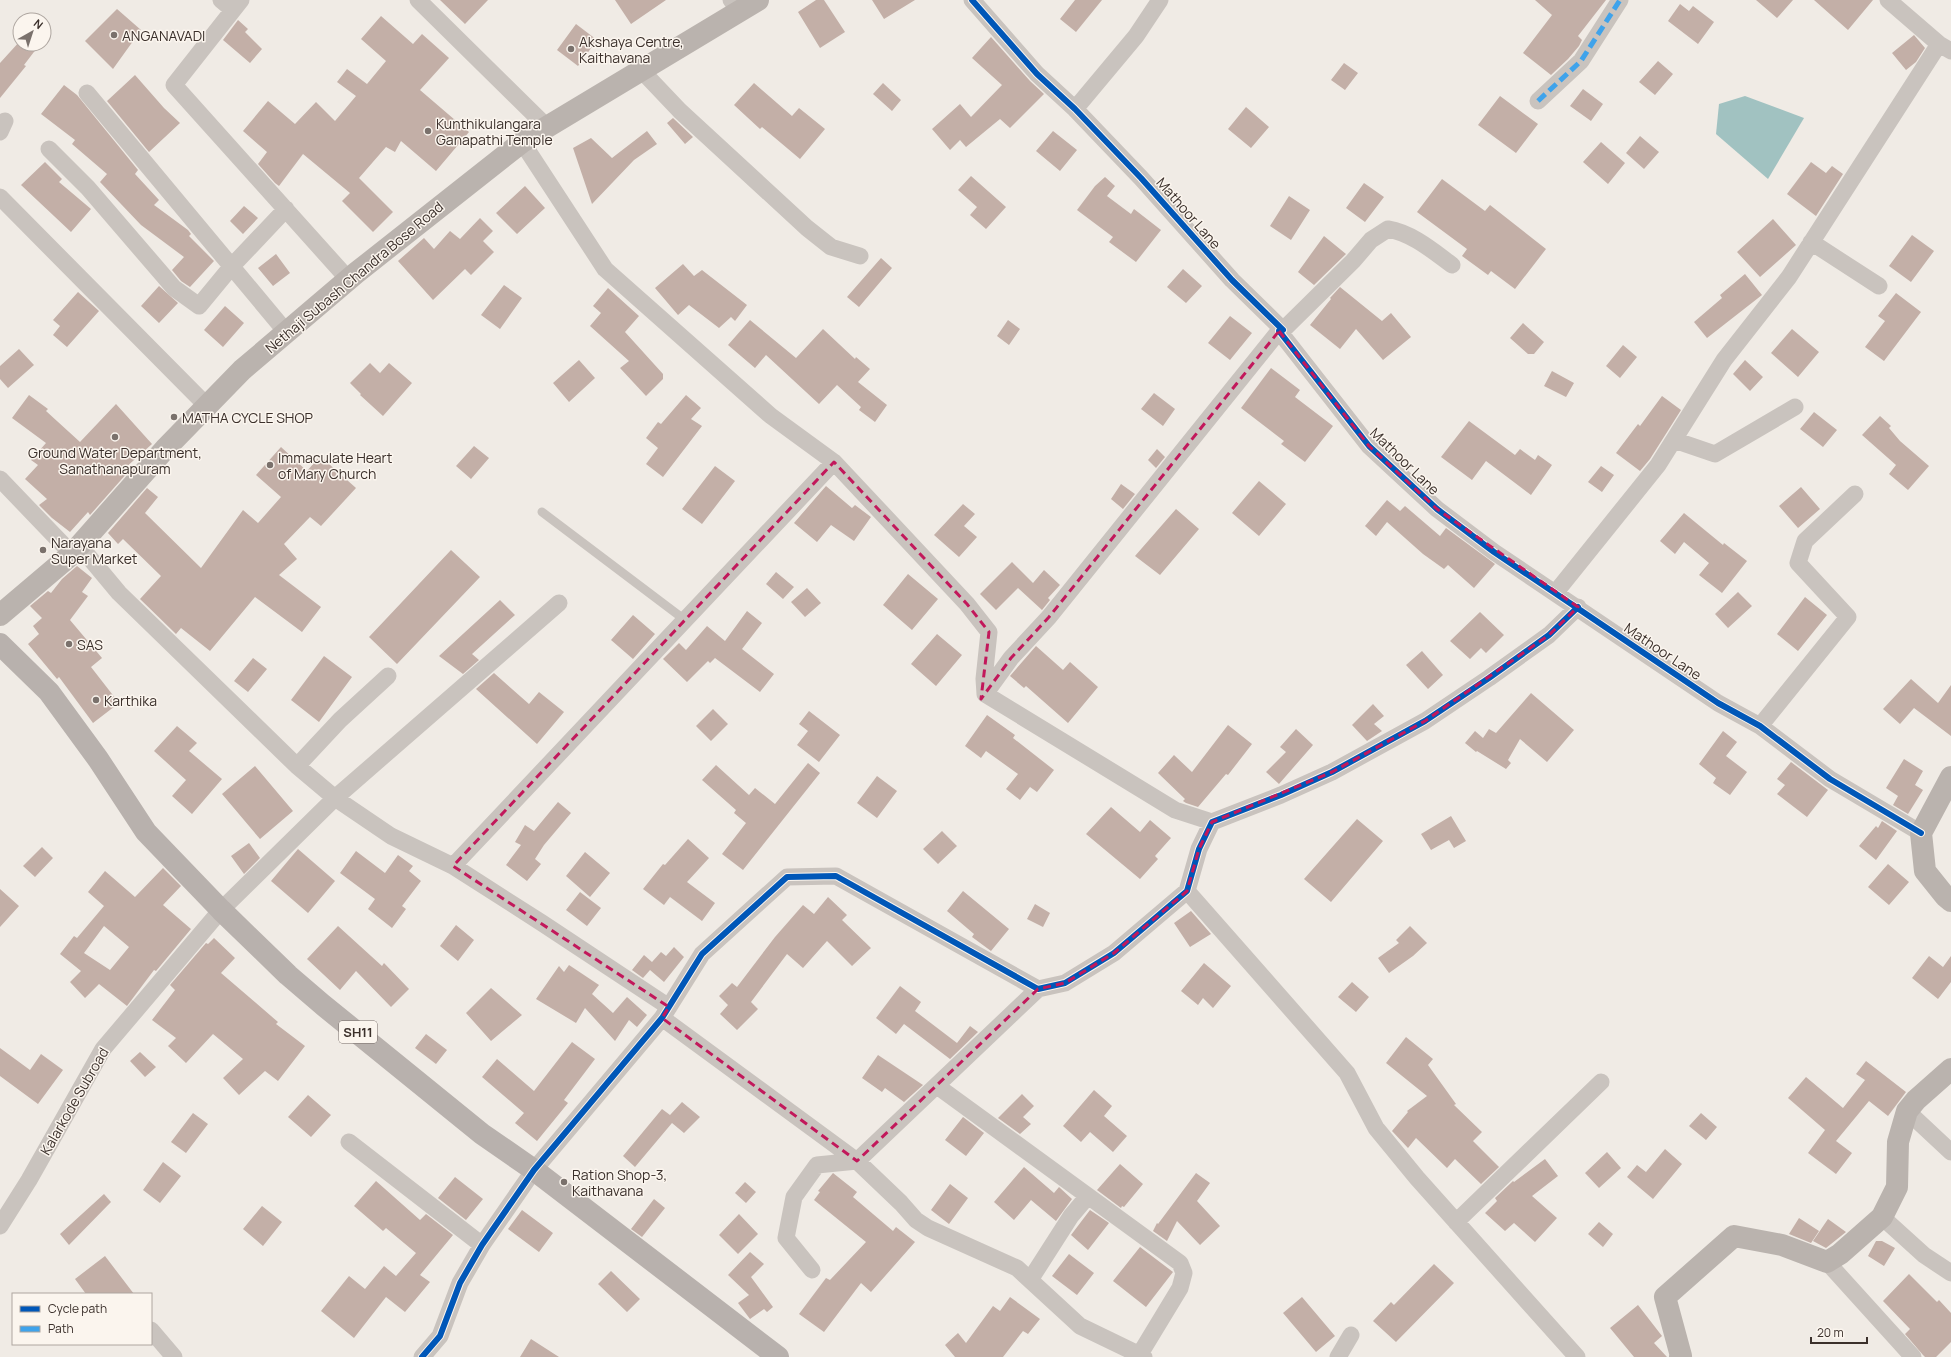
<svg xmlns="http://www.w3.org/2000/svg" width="1951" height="1357" font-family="Manrope,sans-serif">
<rect width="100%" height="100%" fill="#f0ebe5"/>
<path fill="#a1c2c1" d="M1745,96L1804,118L1768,179L1716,134L1719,104Z"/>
<path fill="#c3afa7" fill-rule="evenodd" d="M440,0H488L465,24Z
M615,0H666L631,24Z
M816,0H824L845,32L820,48L798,12Z
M872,0H915L884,19Z
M1075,0H1102L1076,32L1060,19Z
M1535,0H1606L1578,36L1582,40L1579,46L1568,59L1551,75L1523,53L1552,15Z
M1756,0H1793L1777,18Z
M1814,0H1873L1848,30Z
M1680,4L1689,11L1693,6L1714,22L1698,44L1668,21Z
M117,9L141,30L113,69L85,41Z
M381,16L413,44L422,34L449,58L420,90L469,132L436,171L401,141L395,152L386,147L359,178L393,212L373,232L342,201L350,193L303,154L279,186L275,183L258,164L267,152L243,131L268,101L295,124L316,102L335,121L356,96L337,82L347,69L367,84L386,61L361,39Z
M238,20L248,29L245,32L262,49L250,63L223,40Z
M576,24L597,40L578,66L557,50Z
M44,25L51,30L44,40Z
M1914,35L1925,48L1916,62L1906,70L1892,53Z
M991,37L1030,81L1044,94L1010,128L1000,119L966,147L960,140L950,150L932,129L960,104L971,117L1002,85L972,58Z
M20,41V44H40L24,65L26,66L0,98V63Z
M1658,61L1673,74L1655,95L1639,82Z
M1344,63L1358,73L1345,90L1331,80Z
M135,75L164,108L180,123L149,152L107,101Z
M754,83L792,116L799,108L825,129L800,159L762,127L760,129L734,105Z
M883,83L901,100L892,111L873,94Z
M64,85L77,95L138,170L135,174L159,200L154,205L188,230L191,234L189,236L214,261L190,287L181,281L172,270L184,257L141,225L100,182L107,174L72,144L75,140L41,114Z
M1583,89L1603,104L1591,121L1570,106Z
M1500,96L1538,124L1516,153L1478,125Z
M1246,107L1269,127L1251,148L1228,129Z
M673,118L693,137L685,144L667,123Z
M647,131L657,144L634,160L592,204L573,148L591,138L612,158Z
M1053,131L1077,150L1060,171L1036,151Z
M1640,136L1659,152L1644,169L1626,153Z
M1601,142L1625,163L1608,184L1583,162Z
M45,162L62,179L59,182L91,209L71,232L21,185Z
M1811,162L1826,173L1832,166L1843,174L1816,216L1787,194Z
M971,176L1006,207L986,229L970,215L977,207L958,190Z
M1105,177L1115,186L1107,196L1131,214L1134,209L1161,230L1136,262L1109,242L1113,237L1077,210L1095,186Z
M1442,179L1485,211L1490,205L1546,249L1515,289L1491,271L1488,275L1462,256L1467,249L1417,212Z
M1364,183L1384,197L1365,222L1346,208Z
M525,186L545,208L517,234L496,213Z
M1289,196L1310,210L1291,240L1270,226Z
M244,206L258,218L243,234L230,221Z
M480,218L493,231L483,241L494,252L471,275L465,269L433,300L398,261L424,238L434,249L450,231L460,239Z
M1773,219L1796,245L1760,277L1737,252Z
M1912,235L1934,251L1911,282L1889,266Z
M1324,236L1346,254L1314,285L1298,272Z
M276,254L290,273L273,286L258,268Z
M881,258L892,268L859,307L847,297Z
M683,264L694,276L702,270L747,305L735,321L731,317L719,328L689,305L678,315L655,288Z
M1183,269L1202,286L1186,303L1167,287Z
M1745,274L1762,295L1707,338L1694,322L1722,298L1720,295Z
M504,285L522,298L500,329L481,315Z
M159,286L178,303L159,323L141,306Z
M1340,287L1382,321L1391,313L1411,337L1383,360L1356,329L1340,349L1310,325L1331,299L1330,298Z
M608,288L639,316L625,332L663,374V379L646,396L620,368L629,361L590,326L601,313L593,306Z
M78,292L99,311L67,347L53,335L60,326L53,320Z
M1896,293L1921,312L1884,361L1865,347L1885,321L1878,316Z
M225,306L244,323L223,347L204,330Z
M1230,316L1252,333L1230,360L1208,343Z
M750,320L796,358L823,329L855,359L856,357L870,369L858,382L887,405L875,422L859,410L861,407L837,385L819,404L766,355L755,368L728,345Z
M1008,320L1020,329L1009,345L997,336Z
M1523,323L1544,342L1534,354H1528L1510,338Z
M1792,329L1819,352L1798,377L1771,353Z
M1623,345L1637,357L1620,378L1606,366Z
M19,349L34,365L8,388L0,379V366Z
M579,360L595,378L569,402L553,383Z
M1745,360L1763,377L1750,391L1733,374Z
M370,363L380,373L389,363L412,383L383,416L360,395L361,394L350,383Z
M1271,368L1300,390L1295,397L1333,426L1305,462L1281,444L1284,441L1241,408Z
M1552,371L1574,383L1566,397L1544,386Z
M1154,393L1175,409L1163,426L1141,409Z
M29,395L48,409L46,411L80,442L116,404L152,444L124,469L128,472L90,515L88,512L70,532L52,518L39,505L47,499L25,479L38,465L31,460L46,443L12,418Z
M686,395L701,408L691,419L702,426L663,477L646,464L658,448L646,438L658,422L661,424Z
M1662,396L1681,410L1650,459L1640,471L1616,453L1638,424L1640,426Z
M1814,412L1837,430L1823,447L1800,429Z
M1880,416L1891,426L1889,428L1900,441L1929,466L1908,490L1889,474L1896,465L1862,435Z
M1469,421L1515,455L1520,449L1535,460L1538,455L1552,465L1531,495L1486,461L1472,480L1441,457Z
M474,446L489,458L471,479L456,466Z
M281,447L307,471L320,456L356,488L321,526L310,517L284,544L297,559L279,575L321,607L302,632L255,597L210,651L181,628L176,634L140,599L161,576L123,539L118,544L108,533L147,488L158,497L145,513L201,568L243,510L258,523L281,497L256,475Z
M1157,449L1165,457L1156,468L1148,460Z
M715,466L735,481L702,524L682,509Z
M1601,466L1614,475L1602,492L1588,482Z
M1259,481L1286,504L1259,536L1232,513Z
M1121,484L1135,494L1123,509L1111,499Z
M826,486L852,508L855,505L871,517L854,541L831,525L817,542L794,523Z
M1801,487L1820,509L1798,528L1779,506Z
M1387,500L1400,511L1405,506L1440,536L1446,528L1495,564L1474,588L1448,565L1444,569L1423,554L1387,522L1376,536L1365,526Z
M963,504L975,514L964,526L977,537L959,557L934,535Z
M1176,509L1199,529L1160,575L1135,556Z
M1684,513L1723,545L1724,543L1747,561L1722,593L1699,575L1709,563L1684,542L1675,554L1660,541Z
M451,550L480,577L397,664L369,637Z
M1012,562L1033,583L1044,570L1060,585L1048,598L1050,600L1042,610L1018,588L996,610L980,594Z
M77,566L92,578L82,592L88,596L70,620L102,658L91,667L119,703L93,723L59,677L57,679L28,644L39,634L33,626L42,618L30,606L48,591L51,593L62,579Z
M776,572L794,587L783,599L766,584Z
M908,574L938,599L912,630L883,605Z
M807,588L821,603L805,617L791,602Z
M1738,592L1752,606L1728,628L1715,614Z
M1805,597L1827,615L1798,651L1777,634Z
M500,600L515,615L472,654L479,660L463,674L439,656Z
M747,611L762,623L742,649L774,674L760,692L715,658L710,663L708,661L687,682L663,659L679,643L686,650L707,626L725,641Z
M1480,612L1504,635L1486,653L1481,648L1470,659L1450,641Z
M633,615L655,634L633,659L611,640Z
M937,634L962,655L936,686L911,664Z
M1036,646L1063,670L1070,662L1098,687L1068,723L1026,686L1024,688L1010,676Z
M1422,651L1443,675L1428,689L1406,665Z
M324,656L352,677L319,722L291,700Z
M253,658L267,669L248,692L234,681Z
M494,673L529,704L539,692L564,712L537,744L476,689Z
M1911,679L1938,703L1951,685V736L1914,708L1900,724L1883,709Z
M1531,693L1574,730L1547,762L1520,739L1508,760L1511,763L1506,769L1477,751L1476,752L1465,743L1475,731L1483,738L1489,729L1496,733Z
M1373,704L1384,716L1374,724L1382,731L1367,741L1352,725Z
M713,709L728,724L711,741L696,726Z
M809,711L840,735L819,762L797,745L808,731L799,724Z
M987,715L1015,735L1013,738L1054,770L1037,792L1030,787L1020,800L1006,789L1018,774L986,751L981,758L965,746Z
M1228,725L1252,744L1228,775L1226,774L1198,807L1186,803L1183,801L1185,799L1158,773L1174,755L1192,772Z
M177,726L197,743L189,751L222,779L192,814L172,796L186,780L154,751Z
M1296,729L1313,745L1279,784L1266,772L1286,752L1280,747Z
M1723,731L1737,742L1726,756L1747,772L1730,795L1713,783L1716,778L1699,764Z
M1904,759L1923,771L1915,785L1923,790L1908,814L1893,805L1898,796L1886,788Z
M1791,762L1828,790L1807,817L1777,794L1785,785L1777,779Z
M808,763L820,773L743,870L722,854L746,823L734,813L736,810L702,780L716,765L749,795L755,788L775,804Z
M255,766L293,811L260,839L222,794Z
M877,776L897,791L877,818L857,803Z
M558,802L571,813L544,845L535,859L541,864L527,881L506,865L521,845L515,842L525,825L534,831Z
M1111,807L1140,832L1150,820L1171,838L1155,856L1158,859L1140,879L1086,834Z
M1451,816L1466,841L1454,848L1449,840L1431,850L1421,834Z
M1357,819L1383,841L1331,902L1304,879Z
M1882,821L1897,831L1876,860L1859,846L1876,826L1878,828Z
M942,831L957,846L938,864L923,849Z
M688,839L709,858L687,882L715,903L702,921L670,897L664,905L643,889L663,864L665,865Z
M249,843L260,858L244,874L231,856Z
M42,847L53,858L35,877L23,866Z
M298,849L335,881L308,913L271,881Z
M356,851L385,873L398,855L413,866L409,871L421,881L402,906L406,909L392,928L368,909L375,899L340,873Z
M585,852L610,873L590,897L566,876Z
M1888,864L1909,882L1889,905L1868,887Z
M163,868L181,886L163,905L191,929L156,971L154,970L127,1006L99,984L85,998L70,982L81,971L60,954L74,936L77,938L104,906L88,892L105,871L135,897ZM104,926L129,947L110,970L84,953Z
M0,889L19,906L0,927Z
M963,891L1009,929L991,951L972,937L974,934L947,911Z
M580,892L601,908L587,926L566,910Z
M828,897L847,915L842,920L871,948L852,966L827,941L803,968L787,954L751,1002L758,1009L737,1030L720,1014L728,1005L719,996L732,983L737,987L775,937L803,905L814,914Z
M1035,904L1050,913L1043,927L1027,919Z
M1191,911L1211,934L1190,947L1174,923Z
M456,925L474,940L458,961L440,946Z
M338,926L382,966L384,963L409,989L391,1007L356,971L340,990L307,959Z
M1410,926L1427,943L1413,956L1389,973L1378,958L1399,943L1396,940Z
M214,938L235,958L221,973L278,1022L276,1024L305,1046L278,1081L265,1071L239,1095L223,1078L243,1059L213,1034L186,1063L168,1046L176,1038L152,1020L175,990L170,985L206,943L208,944Z
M674,947L684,957L664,982L650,970L643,978L632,970L644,955L652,962L661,952L666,956Z
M1929,956L1943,967L1951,956V982L1938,999L1912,978Z
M1204,963L1231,986L1213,1008L1203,998L1198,1005L1181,991Z
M569,965L599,985L592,994L613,1013L627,997L647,1015L637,1027L629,1020L615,1041L585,1008L576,1023L536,999L559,966L564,972Z
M1352,982L1369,997L1356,1012L1338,997Z
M900,986L921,1002L915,1011L957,1043L970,1026L978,1032L950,1059L904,1024L896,1034L876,1018Z
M491,988L522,1015L491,1041L466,1013Z
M426,1034L447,1050L436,1064L415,1048Z
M1406,1037L1433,1059L1428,1065L1456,1104L1454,1105L1482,1132L1473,1141L1499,1167L1481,1184L1455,1159L1447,1168L1416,1138L1408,1148L1392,1131L1408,1112L1407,1111L1427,1096L1386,1063Z
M572,1042L595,1059L564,1100L568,1103L537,1141L515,1123L524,1113L482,1077L497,1059L534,1091Z
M0,1048L30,1070L41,1054L63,1070L38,1104L0,1076Z
M140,1052L156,1067L145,1077L130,1061Z
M878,1055L923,1085L904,1102L885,1088L882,1092L862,1078Z
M1866,1061L1906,1092L1888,1116L1869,1101L1836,1141L1852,1153L1836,1174L1808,1153L1825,1130L1788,1098L1806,1077L1843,1108L1865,1080L1856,1074Z
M1094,1090L1112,1106L1104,1116L1127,1136L1113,1152L1090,1132L1081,1142L1063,1126Z
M1022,1094L1034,1106L1023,1117L1031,1124L1020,1134L998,1118Z
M308,1095L331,1115L311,1137L288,1117Z
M682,1102L700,1117L684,1133L672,1123L635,1167L623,1156L662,1109L670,1115Z
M193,1113L208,1124L186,1153L171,1142Z
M1701,1113L1717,1127L1706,1140L1689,1126Z
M963,1117L984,1133L966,1156L945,1140Z
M1665,1149L1682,1164L1653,1199L1627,1177L1637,1165L1646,1172Z
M1607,1152L1621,1168L1599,1188L1585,1173Z
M1545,1159L1558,1176L1532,1196L1557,1218L1535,1242L1514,1223L1505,1231L1485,1213L1497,1201L1495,1198L1513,1181L1514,1182Z
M163,1162L181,1176L160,1203L143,1190Z
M1120,1164L1143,1184L1124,1207L1122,1206L1121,1208L1097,1190Z
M1024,1167L1054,1193L1059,1187L1072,1199L1056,1221L1031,1200L1014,1220L994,1202Z
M833,1173L857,1192L853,1197L893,1231L896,1227L915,1242L871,1292L861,1283L824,1332L799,1314L826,1278L830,1280L866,1242L814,1200L820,1192L818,1191Z
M1196,1173L1210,1183L1197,1201L1220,1226L1200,1245L1177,1221L1167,1241L1153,1231L1157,1223L1158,1224Z
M455,1177L483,1199L466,1220L438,1198Z
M376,1181L420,1220L426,1214L453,1235L420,1275L430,1282L405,1312L386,1297L354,1338L321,1311L349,1276L365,1289L384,1266L396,1276L416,1253L386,1228L383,1231L354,1206Z
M745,1182L756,1192L746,1203L735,1193Z
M950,1184L968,1198L949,1224L931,1210Z
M104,1194L111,1202L69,1245L60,1234Z
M654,1199L665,1208L642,1237L631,1229Z
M262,1206L282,1222L263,1246L243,1229Z
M522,1210L553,1233L539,1252L508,1229Z
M1090,1210L1109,1223L1088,1250L1071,1235Z
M739,1214L758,1234L738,1254L719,1235Z
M1799,1218L1819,1231L1811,1243L1789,1234Z
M1828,1219L1846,1232L1826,1248L1813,1241Z
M1599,1222L1613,1234L1603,1247L1588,1234Z
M1876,1241H1882L1895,1248L1884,1266L1868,1256Z
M1140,1247L1173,1272L1146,1307L1113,1281Z
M750,1252L764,1264L751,1277L773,1307L767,1312L764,1309L750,1319L738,1303L749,1295L728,1275Z
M1069,1254L1094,1273L1077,1295L1052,1276Z
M105,1256L134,1294H86L75,1279Z
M1434,1264L1454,1283L1396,1342L1373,1321L1391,1302L1394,1305Z
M611,1271L640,1299L627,1312L598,1284Z
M1909,1274L1937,1302L1939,1300L1951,1313V1342L1936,1357H1925L1923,1355L1905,1334L1910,1329L1883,1301Z
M1010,1297L1040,1319L1028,1334L1023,1331L1003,1357H955L945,1345L958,1333L966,1343L993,1306L1000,1311Z
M1302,1297L1335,1336L1316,1352L1283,1313Z
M1638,1305L1662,1336L1654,1343L1667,1357H1634L1610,1328Z
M531,1339L559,1357H520Z"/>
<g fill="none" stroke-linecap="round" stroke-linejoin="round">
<path stroke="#c9c3be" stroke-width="9" d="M542,512L685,620"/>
<path stroke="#c9c3be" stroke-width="17" d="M221,0L233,10
M241,0L174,85L349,280
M418,0L547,127
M731,0L741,10
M972,0L1037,74L1075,109L1141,178L1232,280L1283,330L1279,331L1369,446L1437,509L1494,552L1718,703L1760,726L1830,779L1921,833
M1888,0L1939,44L1951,51
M642,71L680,111L807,228L831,247L860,256
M87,93L287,333
M1538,101L1581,61L1620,0
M1075,109L1136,36L1160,0
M0,132L5,121
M522,142L605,269L771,416L834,462L967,604L989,632L984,679L985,694L1175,810L1212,822
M49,149L88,188L174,288L199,306L232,266L286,209
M0,197L206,405
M1811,242L1879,286
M1283,330L1353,261L1371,240L1388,229C1412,233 1433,251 1452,265
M1674,440L1715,454L1795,407
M0,479L72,554
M79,545L119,593L297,766L335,798L391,836L453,866L542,923L669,1007
M1556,592L1658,465L1724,360L1789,277L1939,44
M985,694L1011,658L1049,617L1279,331
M1760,726L1848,617L1798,563L1805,541L1855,494
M297,766L340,720L388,676
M453,866L834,462
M1187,891L1347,1073L1376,1128L1417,1178L1577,1357
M1038,989L857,1161L901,1203L916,1220L928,1228L1017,1268L1080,1326L1144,1357
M662,1018L857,1161
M937,1086L1180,1263L1184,1273L1180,1288L1140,1354
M1907,1111L1951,1152
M349,1142L482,1245
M1882,1217L1924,1255L1951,1273
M1456,1222L1601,1082
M0,1226L29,1180L103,1049L221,910L335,798L559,603
M1827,1262L1913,1357
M812,1270L786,1238L794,1197L817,1165L857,1161
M1030,1280L1071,1216L1088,1196
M151,1330L174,1357
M422,1357L440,1336L460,1283L482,1245L534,1170L662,1018L702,954L787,877L836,876L1038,989L1065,983L1114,953L1187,891L1199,849L1212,822L1281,795L1332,772L1425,721L1489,678L1549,635L1578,607
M1338,1357L1351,1335"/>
<path stroke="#bab3ae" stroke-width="22" d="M0,615L72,554L165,449L242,370L356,273L522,142L758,0
M1951,777L1921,833L1925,871L1945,896L1951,901
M1680,1357L1681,1356L1665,1297L1734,1236L1782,1245L1827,1262L1840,1254L1882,1217L1897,1187L1898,1142L1907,1111L1916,1100L1951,1069"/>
<path stroke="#b8b1ad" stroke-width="22" d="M0,644L49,692L98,759L146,832L221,910L288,975L323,1005L482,1134L534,1170L778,1357"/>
<path stroke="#3fa3eb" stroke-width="5" stroke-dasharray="10 5" stroke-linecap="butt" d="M1538,101L1581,61L1620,0"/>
<g stroke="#fbf5ee" stroke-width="8">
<path id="cycleway" d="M972,0L1037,74L1075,109L1141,178L1232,280L1283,330L1279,331L1369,446L1437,509L1494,552L1718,703L1760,726L1830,779L1921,833
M422,1357L440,1336L460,1283L482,1245L534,1170L662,1018L702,954L787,877L836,876L1038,989L1065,983L1114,953L1187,891L1199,849L1212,822L1281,795L1332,772L1425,721L1489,678L1549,635L1578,607"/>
</g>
<use href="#cycleway" stroke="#0057b8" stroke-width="6"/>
</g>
<path fill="none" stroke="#c2185b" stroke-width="3" stroke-dasharray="8 5" stroke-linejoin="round" d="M1279,331L1369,446L1437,509L1578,607L1549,635L1425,721L1332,772L1212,822L1199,849L1187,891L1114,953L1065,983L1038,989L857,1161L662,1018L669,1007L453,866L834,462L967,604L989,632L981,699L1011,658L1049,617Z"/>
<g fill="#7a716c" stroke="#fbf5ee" stroke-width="1.5">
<circle cx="114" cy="35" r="4"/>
<circle cx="571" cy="49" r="4"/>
<circle cx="428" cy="131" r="4"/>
<circle cx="174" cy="417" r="4"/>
<circle cx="115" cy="437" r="4"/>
<circle cx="270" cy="465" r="4"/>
<circle cx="43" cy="550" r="4"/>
<circle cx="69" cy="644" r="4"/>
<circle cx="96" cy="700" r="4"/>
<circle cx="564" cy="1182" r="4"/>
</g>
<g text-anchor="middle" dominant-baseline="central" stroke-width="3" stroke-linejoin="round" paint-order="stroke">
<rect fill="#fbf5ee" stroke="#756b66" stroke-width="1" x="339" y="1021" width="38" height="22" rx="3"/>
<g font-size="13" font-weight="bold" fill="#3b302b">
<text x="358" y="1032">SH11</text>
</g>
<g font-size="14" fill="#3b302b" stroke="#fbf5ee" text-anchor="start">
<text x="122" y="35">ANGANAVADI</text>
<text x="579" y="41">Akshaya Centre,<tspan x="579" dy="16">Kaithavana</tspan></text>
<text x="436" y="123">Kunthikulangara<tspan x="436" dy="16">Ganapathi Temple</tspan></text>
<text x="182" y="417">MATHA CYCLE SHOP</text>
<text x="115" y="452" text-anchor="middle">Ground Water Department,<tspan x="115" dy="16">Sanathanapuram</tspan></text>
<text x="278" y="457">Immaculate Heart<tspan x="278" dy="16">of Mary Church</tspan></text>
<text x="51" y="542">Narayana<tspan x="51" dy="16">Super Market</tspan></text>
<text x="77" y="644">SAS</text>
<text x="104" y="700">Karthika</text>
<text x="572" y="1174">Ration Shop-3,<tspan x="572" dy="16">Kaithavana</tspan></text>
</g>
<g font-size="14" fill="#3b302b" stroke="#fbf5ee">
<text transform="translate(1189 213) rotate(49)">Mathoor Lane</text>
<text transform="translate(354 277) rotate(-40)">Nethaji Subash Chandra Bose Road</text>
<text transform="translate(1405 461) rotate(44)">Mathoor Lane</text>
<text transform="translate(1663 651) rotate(34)">Mathoor Lane</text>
<text transform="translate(74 1101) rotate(-60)">Kalarkode Subroad</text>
</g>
</g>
<rect x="12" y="1293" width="140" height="52" fill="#fbf5ee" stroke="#aea6a0"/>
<rect x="20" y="1306" width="20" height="6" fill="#0057b8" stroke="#aea6a0"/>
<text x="48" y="1313" font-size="12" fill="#3b302b">Cycle path</text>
<rect x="20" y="1326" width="20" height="6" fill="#3fa3eb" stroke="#aea6a0"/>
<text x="48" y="1333" font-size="12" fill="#3b302b">Path</text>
<g transform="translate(32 32) rotate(39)"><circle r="19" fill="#fbf5ee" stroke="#aea6a0"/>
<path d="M0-3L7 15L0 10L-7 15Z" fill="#7a716c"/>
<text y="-6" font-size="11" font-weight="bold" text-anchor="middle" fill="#3b302b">N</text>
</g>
<path d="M1811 1337v6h56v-6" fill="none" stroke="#3b302b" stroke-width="2"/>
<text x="1817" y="1337" font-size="12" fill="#3b302b" stroke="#fbf5ee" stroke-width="3" paint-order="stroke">20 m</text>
</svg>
